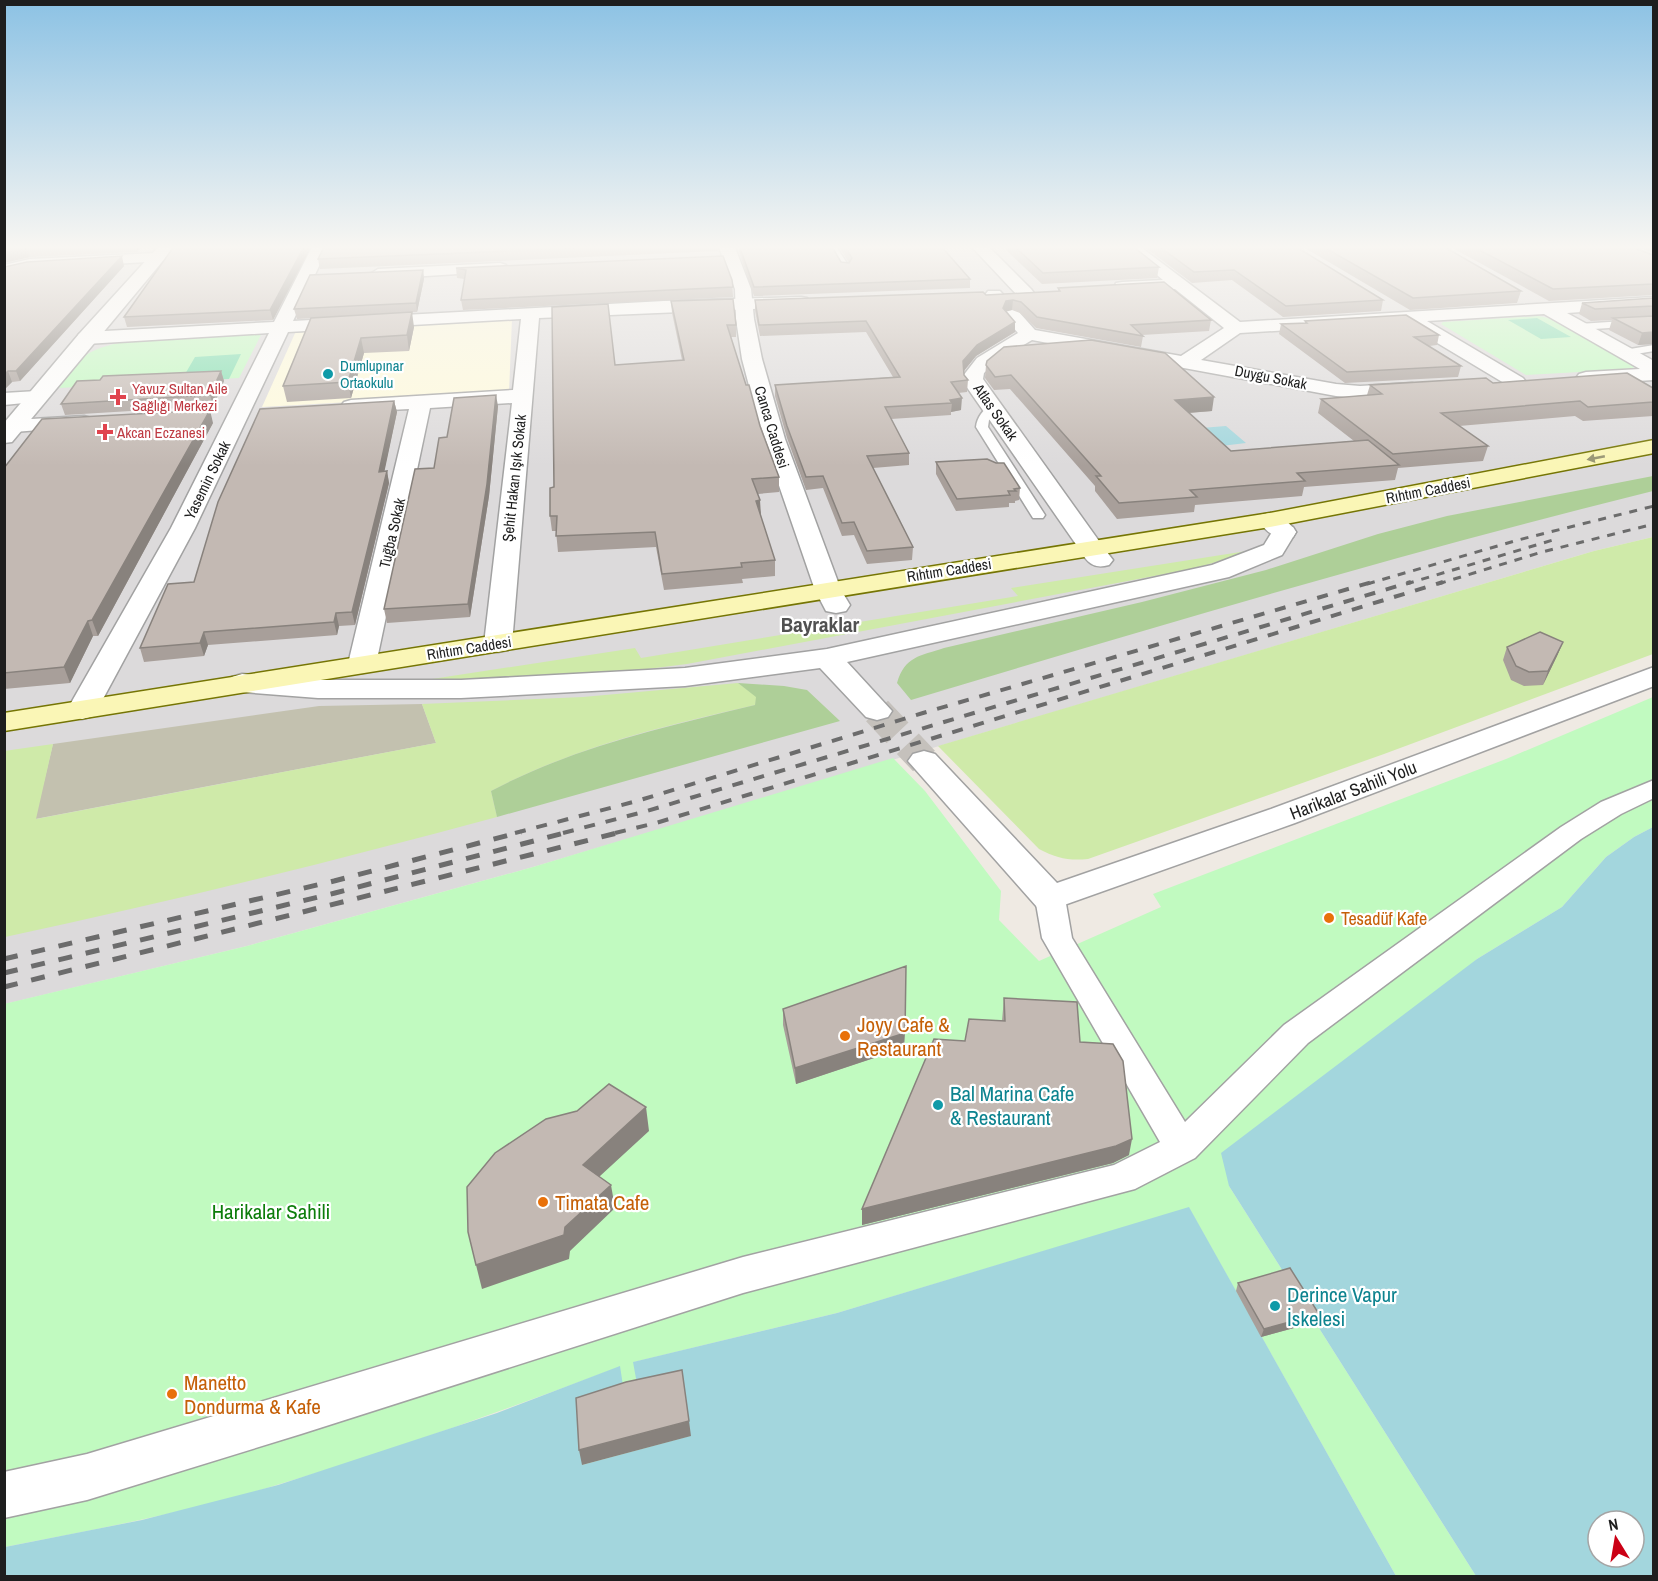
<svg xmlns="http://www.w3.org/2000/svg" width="1658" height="1581" font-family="'Archivo Narrow',sans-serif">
<rect width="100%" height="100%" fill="#efeae3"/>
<path fill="#dcdadb" d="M4,245H1653V537L1594,551L533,867L247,946L5,1004Z"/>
<path fill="#fffbdc" d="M512,318L509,393L262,407L296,331Z"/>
<path fill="#c3c1af" d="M422,704L436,743L35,819L53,744L319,706Z"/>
<path fill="#cfeaa9" d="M1653,537V654L1384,754L1088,859C1069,861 1056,858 1039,849L938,746L1594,551Z
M1253,550L1197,568L687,664L615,673L419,681L635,648L641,658L1018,596L1011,588Z
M738,683L757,697L755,705C664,726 574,747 491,791L497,817C334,861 170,902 5,937L4,751L53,744L36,819L436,743L422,704L583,697Z"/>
<path fill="#aecf98" d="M1653,476V491C1403,553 1157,626 911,700L897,683C905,656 920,656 944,648L1142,602L1266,570L1378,534L1447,516Z
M738,683L784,686L807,690L840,721L497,817L491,791C574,747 664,727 755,705L756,697Z"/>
<path fill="#c1fac0" d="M1539,316L1548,318L1634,365L1633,369L1526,375L1441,324L1443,322Z
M262,333L239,378L59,388C67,378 75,364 85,356C113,333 223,335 262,333Z
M1653,697V827L1634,837L1606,857L1562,907L1477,959L1229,1186L1476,1576H1396L1189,1208L837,1313L634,1362L691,1436L582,1465L619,1367C507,1409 394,1450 280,1484C190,1512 97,1529 5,1547L4,1004L247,946L533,867L893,758L925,791L1001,891L999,920L1039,961L1161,907L1153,894L1506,759Z"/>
<path fill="#80dfb0" d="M1537,318L1571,337L1541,339L1508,320Z
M241,354L229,379L181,381L195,357Z"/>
<path fill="#a3d6dd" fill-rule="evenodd" d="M1226,426L1246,443L1221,446L1201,428Z
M1653,827V1576H1476L1229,1186L1221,1153L1477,959L1562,907L1606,857L1634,837ZM1598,1521H1634V1557H1598Z
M1189,1207L1396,1576H5V1547L142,1520L278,1485L497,1413L620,1366L625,1399L582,1465L690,1436L639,1395L633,1362L837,1313Z"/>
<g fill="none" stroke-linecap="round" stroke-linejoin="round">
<path stroke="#c5c1bc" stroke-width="30" stroke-dasharray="30 15" stroke-linecap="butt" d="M877,711L924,761"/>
<g stroke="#a2a2a2" stroke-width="3">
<path id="service" d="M827,245H835L850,268L849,270H843Z
M1654,319V325L1579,330L1574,327L1579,324Z
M1654,345V351L1624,356L1619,353L1624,350Z
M992,406L998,409L989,420L988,427L1045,515L1043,518H1033L976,427C977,418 983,408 992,406Z"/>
</g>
<g stroke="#a2a2a2" stroke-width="3">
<path id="pedestrian" d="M1654,780V798L1621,814L1581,839L1308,1043L1195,1158L1135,1189L743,1293L301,1434L87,1500L4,1518V1472L87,1454L743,1257L1114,1165L1160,1142L1042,938L1035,898L1039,891L1050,888L1061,891L1065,898L1072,938L1185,1122L1284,1025L1561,827L1601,802Z"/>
</g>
<g stroke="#a2a2a2" stroke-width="3">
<path id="minor" d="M313,245H329L293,321L664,301L801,297L807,298L810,302L807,306L801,307L539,318L512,644L508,650L498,652L488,650L484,644L512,403L430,408L376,664L372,670L362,673L352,670L348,664L409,409L351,412L344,410L341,406L344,402L351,400L513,390L521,319L288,332L195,528L97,710L93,716L82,719L71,716L67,710L171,528L269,333L86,344L79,342L77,338L79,334L86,332L274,322Z
M970,245H987L1031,289L1034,293L1031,297H1019Z
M1120,245H1138L1240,322L1654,297V307L1567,313L1654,361V380L1586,384L1579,382L1576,378L1579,374L1586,372L1640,369L1544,314L1427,321L1523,378L1526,382L1523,386H1509L1404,323L1240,333L1201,360L1336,384L1360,386L1412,383L1419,385L1422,389L1419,393L1412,395L1360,398L1336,396L1032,340L998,360L984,373L983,379L1104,548L1100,553L1091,556L1082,553L966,386L963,376L977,358L1018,333L985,295L988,291H1000L1035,330L1181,356L1224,328L1175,289L1116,291L1114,287L1116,283L1122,282L1163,280Z
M157,253L163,255L165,258L163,261L30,269L4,275V265L30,259Z
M500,263L506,265L508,268L506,271L378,279L370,274L378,269Z
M37,391L44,393L47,397L44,401L4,405V393Z
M84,416L91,418L95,422L91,426L14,432L4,428L6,421L14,420Z
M1284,525L1293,527L1296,532L1282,555L1229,577L847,662L892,711L888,717L877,720L866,717L820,668L685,686L461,698H318L242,692L232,689L227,683L232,677L242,674L318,680H461L685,668L827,649L1212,565L1264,545L1275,527Z
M1654,667V686L1295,823L1050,910L1037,907L908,761L913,754L924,751L935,754L1057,883L1271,809Z"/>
</g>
<g stroke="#a2a2a2" stroke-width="3">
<path id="tertiary" d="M160,245H176L12,442L4,443V423L79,334Z
M718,245H734L751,289L754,319L762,359L785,439L841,590L850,605L846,611L836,613L826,611L815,590L763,439L742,359L736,319L735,289Z
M1270,513C1281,515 1290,523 1296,532L1293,537C1277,541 1267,533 1258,520L1261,515Z
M1091,540C1102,543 1106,551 1113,560L1109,565C1092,570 1087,561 1078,548L1082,543Z"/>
</g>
<g stroke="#757504" stroke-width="3">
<path id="secondary" d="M1654,440V453L1270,527L4,731V713L1270,513Z"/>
</g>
<use href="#service" fill="#fff" fill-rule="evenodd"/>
<use href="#pedestrian" fill="#fff" fill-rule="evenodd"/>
<use href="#minor" fill="#fff" fill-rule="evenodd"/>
<use href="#tertiary" fill="#fff" fill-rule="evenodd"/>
<use href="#secondary" fill="#faf6b6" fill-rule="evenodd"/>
<path stroke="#6c6c6c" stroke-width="3" stroke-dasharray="8 8" stroke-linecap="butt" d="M1367,584L1518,540L1654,506
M1406,584L1553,540
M1438,584L1542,552L1654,524"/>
<path stroke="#6c6c6c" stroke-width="4" stroke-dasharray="11 11" stroke-linecap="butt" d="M515,833L637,801L923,713L1372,582
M563,833L647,811L1411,582
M615,833L656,823L1443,582"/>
<path stroke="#6c6c6c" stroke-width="5" stroke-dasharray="14 14" stroke-linecap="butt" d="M4,959L334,881L521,832
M4,973L335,893L568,832
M4,987L621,832"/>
</g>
<path fill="#a89f9a" d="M4,245H143L137,252L30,257L4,263Z
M312,245L273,320L127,327L124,317Z
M325,245H718V251L320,269L318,259Z
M739,245H831L841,262L849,263L838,245H962L941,247L970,279V288L754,296L739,252Z
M1006,245H1131L1159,267L1157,278L1042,284L1006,250Z
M1142,245H1293L1383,300L1381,311L1283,317L1232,280L1192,283Z
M1300,245H1441L1521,291L1517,303L1410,310Z
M1447,245H1626L1653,255V295L1549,301Z
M1633,245H1653V253Z
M124,266L20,381L12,382L4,390V267Z
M456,268L732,280L733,297L463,310L461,300L465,279L457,278Z
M423,270L424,279L417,312L297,319L294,309Z
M1058,288L1211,320L1209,331L1142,335L1143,336L1141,347L1036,328L1020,313L1012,310L1006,311L1015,322V332L976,356L964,371V375L968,380L967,392L958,393L961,410L951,412V415L891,419L909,453V465L873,468L913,547L912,560L867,564L854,535L842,536L823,488L806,490L787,438L775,396V385L893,377L866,332L760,336L755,311V300L986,295L1058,291Z
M1653,298V344L1638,345L1609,330L1612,320L1591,321L1579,314L1582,303Z
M671,301L736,325V337H731L746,385L779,477V492L758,494L761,516L775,560V576L742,579L743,583L664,590L656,547L558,552L556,531H552L550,516L554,487L615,365L682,360L672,313Z
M311,318L414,327L409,351L364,353L351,398L287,402L283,386Z
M1305,321L1439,335L1437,345L1429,346L1461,366L1458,377L1345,383L1279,334L1281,324L1305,323Z
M986,365L1212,411L1189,413L1231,451L1354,441L1318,413L1321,399L1367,395L1370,385L1493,383L1653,388V416L1583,421L1575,416L1459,426L1488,446L1483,461L1398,468L1395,480L1304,487L1302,496L1195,505L1194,512L1117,519L1095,491V486L1010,389L994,390L985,378Z
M221,371L224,381L213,406L65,415L61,404Z
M394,401L397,412L384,471H387L389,483L355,625L339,626L337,635L208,645L204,656L144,662L140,648L194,582Z
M498,406L489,496L470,617L387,623L384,609L434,468L447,437Z
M213,423L98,636H93L70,683L4,689V468Z
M936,462L1020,488L1019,500L1015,501V503H1009V507L956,511L936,474Z
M1563,642L1557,656L1543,685L1524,686L1511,680L1503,660L1507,647Z
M1004,998L1080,1042L1129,1155L1113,1163L862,1225V1209L965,1041L1002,1021Z
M783,1009L904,1048L796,1084L783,1025Z
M1238,1283L1319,1314L1316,1322L1261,1337L1236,1291Z"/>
<path fill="#88827d" d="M135,245H143L137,252Z
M305,245H312L273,320L270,310Z
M27,248L30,257L4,263V253Z
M122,256L124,266L20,381L16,371Z
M423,270L424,279L417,312L416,303Z
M1013,300L1012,310L1005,312L1003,308L1006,301Z
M412,312L414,327L409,351L407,335Z
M1015,322V332L976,356L962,373L963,361L977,345Z
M1653,332V344L1638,345L1642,333Z
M361,338L364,353L351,398L348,382Z
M8,371L12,382L4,390V375Z
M221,371L224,381L213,406L210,395Z
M496,395L498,406L489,496L470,617L468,604Z
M1214,397L1212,411L1173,414L1175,400Z
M962,398L961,410L951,412L952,403L950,400Z
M394,401L397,412L382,483L379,472Z
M210,410L213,423L98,636L92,620Z
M387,471L389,483L355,625L352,612Z
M760,500L761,516L756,501Z
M336,613L339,626L337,635L334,622Z
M88,621L93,636L70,683L64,667Z
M204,632L208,645L204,656L200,643Z
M1563,642L1557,656L1543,685L1548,671Z
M905,1033L904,1048L796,1084L795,1068Z
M646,1107L649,1131L587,1188L583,1165Z
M1132,1139L1129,1155L1113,1163L862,1225V1209Z
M611,1185L615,1208L570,1251L569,1259L482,1289L476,1265L565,1227Z
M1319,1314L1316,1322L1261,1337L1264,1329Z
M689,1421L691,1436L582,1465L579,1450Z"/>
<path fill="#c3b9b3" stroke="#88827d" stroke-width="1.5" d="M4,245H85L27,248L4,253Z
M175,245H305L270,310L124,317Z
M325,245H655L318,259Z
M739,245H831L841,262L849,263L852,258L844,245H940L970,279L754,287Z
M1013,245H1131L1159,267L1043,273Z
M1157,245H1293L1383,300L1286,306L1234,270L1194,272Z
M1320,245H1441L1521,291L1413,298Z
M1470,245H1626L1653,255V284L1553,289Z
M122,256L16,371H8L4,375V267L27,262Z
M723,256L732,280L733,287L461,300L466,270L456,268Z
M423,270L416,303L294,309L310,275Z
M1164,282L1211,320L1131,325L1143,336L1037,317L1021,302L1013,300L1006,301L1003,308L1015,322L977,345L963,361L964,375L968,380L951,382L962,398L950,400L952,403L885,407L909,453L867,456L913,547L867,551L854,522L842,523L823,476L806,477L787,426L775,385L900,377L866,321L759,325L755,300L983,292L986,295L1060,291L1058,288Z
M1653,298V306L1595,309L1582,303Z
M733,299L736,325H727L746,385H749L760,426L779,477L752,479L760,500L756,501L775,560L741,563L742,567L662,574L655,532L556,536L557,516H550V488L554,487L552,307L608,304L615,365L684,360L671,301Z
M412,312L407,335L361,338L348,382L283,386L311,318Z
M1406,315L1439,335L1414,337L1461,366L1347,372L1281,324L1307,323L1305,321Z
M1653,316V332L1642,333L1613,318Z
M1091,340L1165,353L1214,397L1175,400L1231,451L1368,440L1399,465L1297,473L1305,481L1190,490L1197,497L1119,503L1096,476H1101L1011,375L995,377L986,365L987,361L1004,347Z
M221,371L210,395L61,404L77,381L100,380L103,376Z
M1627,373L1653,388V402L1588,407L1580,401L1441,413L1488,446L1393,454L1321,399L1382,394L1370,385L1486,378L1493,383Z
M496,395L487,484L468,604L384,609L415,469L434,468L439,438L447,437L454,398Z
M394,401L379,472L387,471L352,612L336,613L334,622L204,632L200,643L140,648L168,584L194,582L218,502L260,409Z
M210,410L92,620L88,621L64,667L4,673V468L42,419Z
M987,459L996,463H1004L1020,488L1014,489L1016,491H1008L1010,495L957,499L936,462Z
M1540,632L1563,642L1548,671L1529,672L1516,666L1507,647Z
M906,966L905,1033L795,1068L783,1009Z
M1004,998L1077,1002L1080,1042L1113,1044L1123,1061L1132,1139L1116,1146L862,1209L934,1039L965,1041L969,1019L1005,1021Z
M609,1084L646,1107L583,1165L611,1185L565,1227L564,1235L476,1265L468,1232L467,1187L495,1153L546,1119L577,1111Z
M1290,1268L1319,1314L1264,1329L1238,1283Z
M682,1370L689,1421L579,1450L576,1398L626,1382Z"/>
<defs><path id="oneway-solid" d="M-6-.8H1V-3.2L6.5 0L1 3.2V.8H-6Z" transform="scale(1.5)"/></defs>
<use fill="#979572" href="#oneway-solid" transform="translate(1596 458) rotate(169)"/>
<linearGradient id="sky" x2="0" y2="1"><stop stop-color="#8cc2e4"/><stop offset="0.53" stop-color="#f8f6f2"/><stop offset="1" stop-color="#f8f6f2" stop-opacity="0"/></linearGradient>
<rect width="1658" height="466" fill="url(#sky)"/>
<g fill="#0f9aa8" stroke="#fff" stroke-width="2">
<circle cx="328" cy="374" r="6"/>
<circle cx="938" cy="1105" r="6"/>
<circle cx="1275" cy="1306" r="6"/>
</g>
<g fill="#e0444e" stroke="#fff" stroke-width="2">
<path d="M115 388h6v6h6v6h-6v6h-6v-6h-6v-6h6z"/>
<path d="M102 423h6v6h6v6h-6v6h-6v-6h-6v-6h6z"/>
</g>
<g fill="#e8710a" stroke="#fff" stroke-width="2">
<circle cx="1329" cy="918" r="6"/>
<circle cx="845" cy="1036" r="6"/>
<circle cx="543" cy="1202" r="6"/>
<circle cx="172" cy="1394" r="6"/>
</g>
<g text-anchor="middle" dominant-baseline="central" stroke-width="4.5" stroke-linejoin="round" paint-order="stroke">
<g font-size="15" fill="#0d838f" stroke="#fff" text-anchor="start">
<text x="340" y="365">Dumlupınar<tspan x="340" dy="17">Ortaokulu</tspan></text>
</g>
<g font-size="15" fill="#1e1e1e" stroke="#fff">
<text transform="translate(1271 377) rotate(11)">Duygu Sokak</text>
<text transform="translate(996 412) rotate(55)">Atlas Sokak</text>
<text transform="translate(772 427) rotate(73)">Canca Caddesi</text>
<text transform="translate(514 478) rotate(-84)">Şehit Hakan Işık Sokak</text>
<text transform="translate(207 480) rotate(-64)">Yasemin Sokak</text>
<text transform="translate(1428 490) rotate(-11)">Rıhtım Caddesi</text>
<text transform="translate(392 533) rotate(-77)">Tuğba Sokak</text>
<text transform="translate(949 570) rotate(-9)">Rıhtım Caddesi</text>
<text transform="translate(469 648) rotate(-9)">Rıhtım Caddesi</text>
</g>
<g font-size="15" fill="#be3a42" stroke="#fff" text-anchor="start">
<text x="132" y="388">Yavuz Sultan Aile<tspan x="132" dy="17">Sağlığı Merkezi</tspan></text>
<text x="117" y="432">Akcan Eczanesi</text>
</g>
<g font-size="18" fill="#1e1e1e" stroke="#fff">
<text transform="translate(1353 790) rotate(-21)">Harikalar Sahili Yolu</text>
</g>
<g font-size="18" fill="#c56008" stroke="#fff" text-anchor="start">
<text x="1341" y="918">Tesadüf Kafe</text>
</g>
<g font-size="21" font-weight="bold" fill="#515151" stroke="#fff">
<text x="820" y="624">Bayraklar</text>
</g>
<g font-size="21" fill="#c56008" stroke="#fff" text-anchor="start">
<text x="857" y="1024">Joyy Cafe &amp;<tspan x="857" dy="24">Restaurant</tspan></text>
<text x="555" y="1202">Timata Cafe</text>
<text x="184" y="1382">Manetto<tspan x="184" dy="24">Dondurma &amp; Kafe</tspan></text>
</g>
<g font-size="21" fill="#0d838f" stroke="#fff" text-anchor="start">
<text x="950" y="1093">Bal Marina Cafe<tspan x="950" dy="24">&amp; Restaurant</tspan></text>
<text x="1287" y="1294">Derince Vapur<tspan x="1287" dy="24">İskelesi</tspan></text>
</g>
<g font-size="21" fill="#0d7d0b" stroke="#fff">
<text x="271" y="1211">Harikalar Sahili</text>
</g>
</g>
<rect width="1658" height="1581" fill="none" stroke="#1e1e1e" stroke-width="12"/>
<g transform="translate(1616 1539) rotate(349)"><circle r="28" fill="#ffffff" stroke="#a5a5a5" stroke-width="1.5"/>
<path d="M0-4.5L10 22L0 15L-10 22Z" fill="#cb0015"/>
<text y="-9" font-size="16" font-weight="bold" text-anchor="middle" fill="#1e1e1e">N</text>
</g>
</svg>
